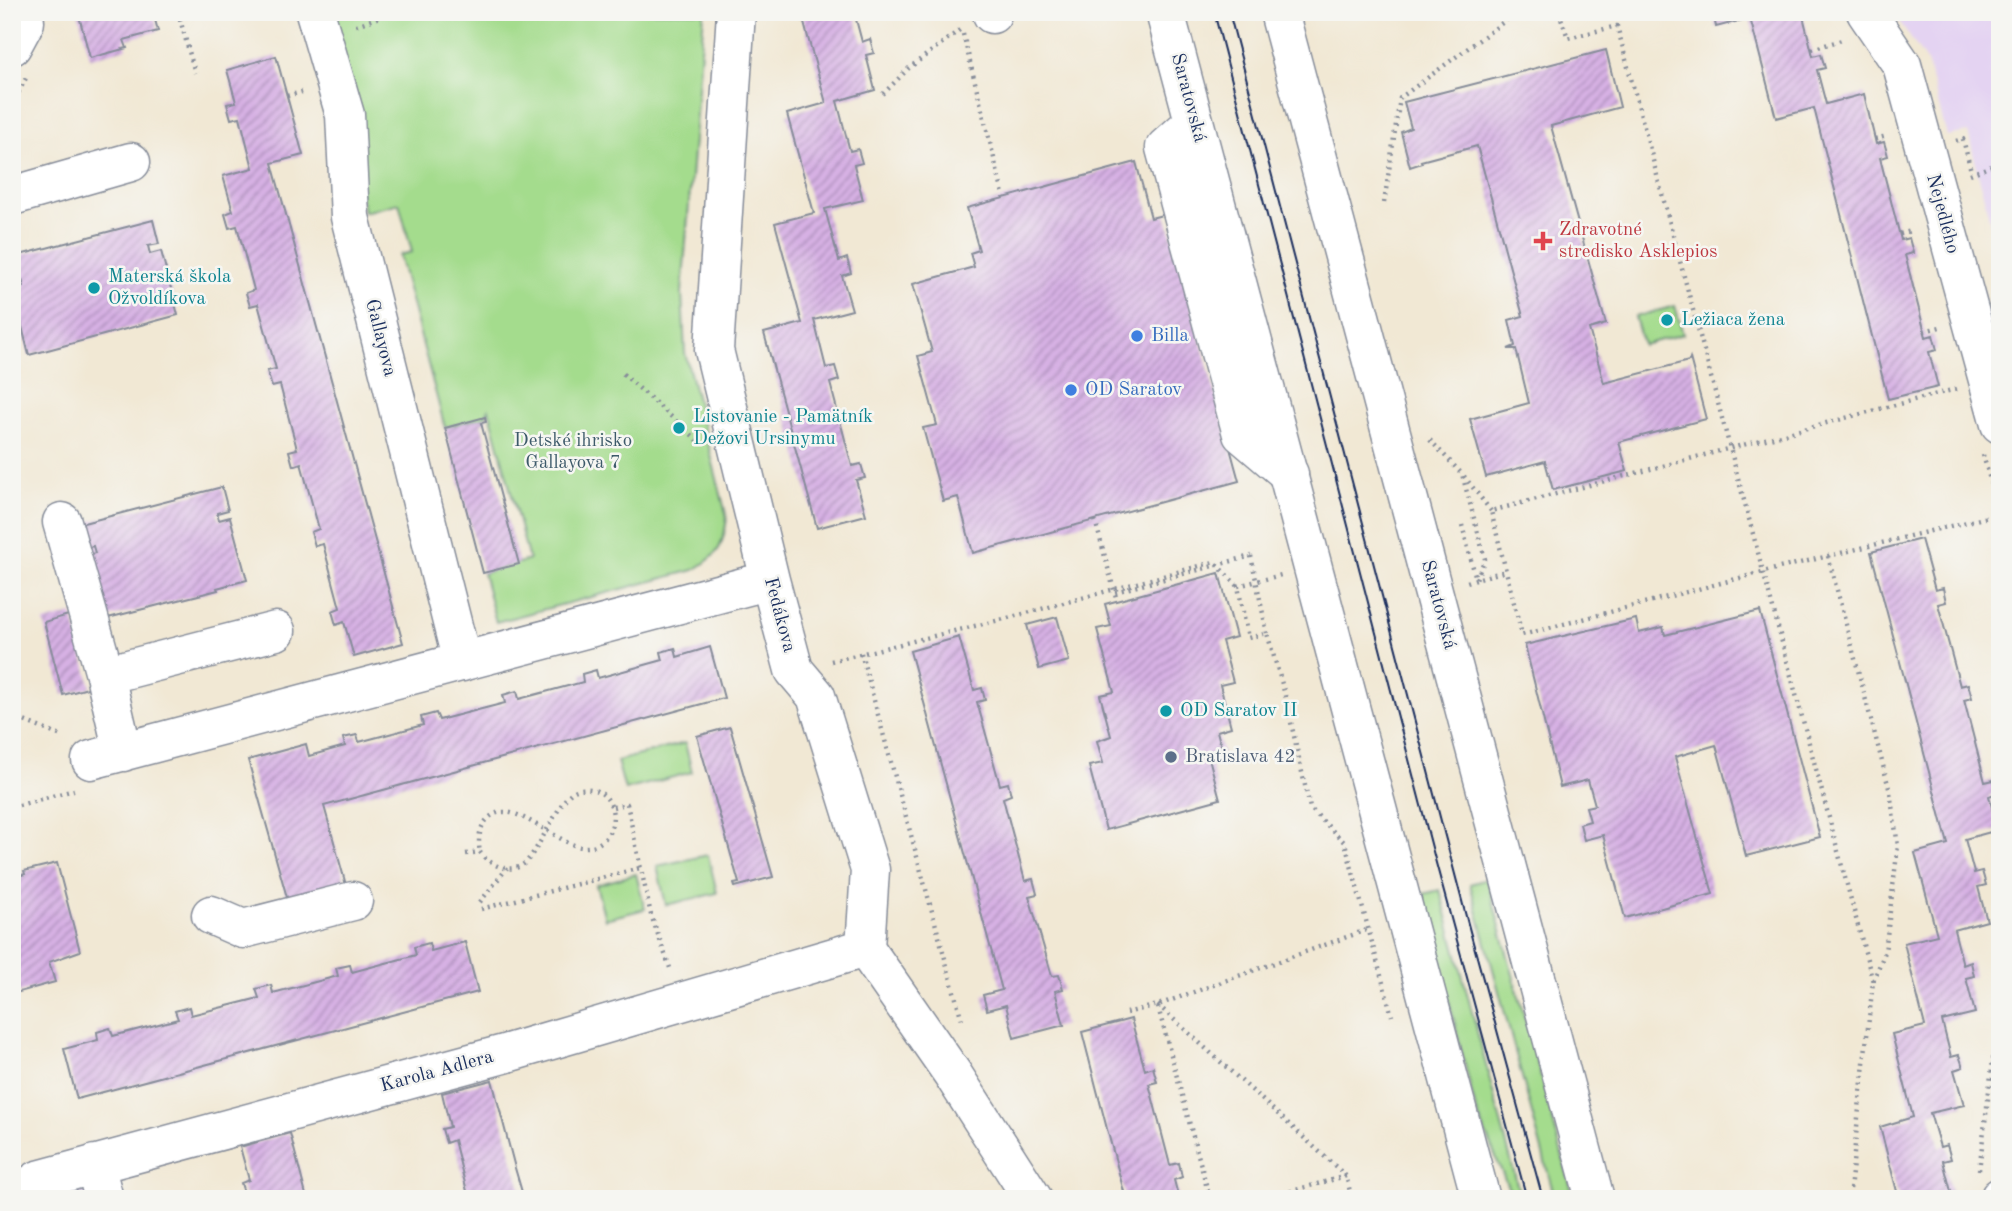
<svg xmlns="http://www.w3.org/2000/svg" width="2012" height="1211" font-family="'Old Standard TT',serif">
<defs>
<pattern id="building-hatch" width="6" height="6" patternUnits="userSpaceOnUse" patternTransform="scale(1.75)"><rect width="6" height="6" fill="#d7b1e4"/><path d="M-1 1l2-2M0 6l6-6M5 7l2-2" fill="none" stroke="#ae90bc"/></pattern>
</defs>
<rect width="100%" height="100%" fill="#f6f6f2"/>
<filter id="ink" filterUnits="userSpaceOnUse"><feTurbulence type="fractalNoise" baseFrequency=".0143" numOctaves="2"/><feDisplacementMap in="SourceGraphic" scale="14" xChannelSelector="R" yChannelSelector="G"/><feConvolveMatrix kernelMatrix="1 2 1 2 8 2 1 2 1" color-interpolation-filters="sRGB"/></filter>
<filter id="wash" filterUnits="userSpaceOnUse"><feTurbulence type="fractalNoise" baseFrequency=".00686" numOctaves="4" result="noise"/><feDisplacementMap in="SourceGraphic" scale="28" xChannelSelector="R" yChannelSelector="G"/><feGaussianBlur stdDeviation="1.57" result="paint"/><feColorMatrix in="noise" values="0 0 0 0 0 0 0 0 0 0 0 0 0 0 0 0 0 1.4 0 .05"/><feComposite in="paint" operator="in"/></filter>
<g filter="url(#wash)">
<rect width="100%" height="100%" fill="#f1e8d4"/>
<path fill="#e4d3f2" d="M1893,12H2000V263L1968,132L1947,136L1927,62Z"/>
<path fill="#a4dc8d" stroke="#608676" stroke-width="2" d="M328,12H704L682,293L685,353L727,518C723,547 719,555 694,570L496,622L483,573L529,560L489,409L485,417L445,428L399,255L412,252L399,203L364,212Z
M1675,306L1683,334L1643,345L1635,317Z
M685,743L692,772L625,790L617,761Z
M708,855L717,893L666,905L657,866Z
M636,874L645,909L605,919L596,885Z
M1487,879L1574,1199H1555L1470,884Z
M1440,890L1521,1199H1513L1476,1110L1423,894Z"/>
<g id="blocks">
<path fill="url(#building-hatch)" d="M78,12H153L158,31L124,40L127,48L90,58Z
M801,12H854L862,42L870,39L874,53L866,55L875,90L837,101L850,151L858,149L862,163L854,165L863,200L825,209L839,261L847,258L851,273L842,276L852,310L814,320L826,368L835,366L839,380L830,383L852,466L861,464L865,478L856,480L866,515L817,528L764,333L802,323L775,223L814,213L787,114L826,103Z
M1713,12H1802L1813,56L1821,54L1825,68L1817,70L1826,104L1864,94L1876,144L1884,142L1888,156L1880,158L1901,240L1909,238L1913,253L1905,255L1926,337L1933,335L1937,350L1929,352L1938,387L1888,399L1814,108L1776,118L1750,18L1716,27Z
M1606,50L1620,107L1551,126L1606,324L1589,329L1604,383L1689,361L1690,358L1706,419L1619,442L1627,471L1553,490L1545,461L1486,477L1470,419L1529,403L1516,349H1508L1515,346L1509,320L1523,316L1477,146L1421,161L1422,163L1410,167L1401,132L1411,128L1404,102Z
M276,56L303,155L272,163L403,643L354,657L344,622L336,625L332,611L340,608L323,544L315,546L311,532L319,529L301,463L293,466L289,451L297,449L280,385L272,387L267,371L276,369L258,304L250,306L246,293L254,290L237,226L229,228L225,214L233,211L223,176L253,168L240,117L231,119L227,104L236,102L227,70Z
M1136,162L1151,218L1166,214L1239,481L973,553L958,497L943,501L923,428L937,425L918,356L932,352L913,284L974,267L970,253L979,250L967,208Z
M153,220L159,244L148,246L150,254L161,251L178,315L29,355L13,290L24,287L22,280L12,282V257Z
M485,417L486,422L481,423L519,564L483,573L445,428Z
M222,487L228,510L217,513L219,520L230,517L247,580L217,588L218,590L100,620L83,556L95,553L93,546L82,549L76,525Z
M1921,539L1935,590L1943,588L1946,602L1938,604L1960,686L1968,684L1972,698L1964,700L1985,782L1994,780L1997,793L1989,796L1998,830L1965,839L1974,873L1982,871L1986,885L1978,887L1987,921L1954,930L1963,965L1971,962L1974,976L1966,978L1975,1013L1942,1021L1951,1057L1959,1055L1963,1067L1954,1070L1964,1105L1930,1113L1940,1147L1947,1145L1951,1159L1943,1161L1952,1195L1939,1199H1899L1880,1127L1913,1117L1892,1034L1925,1026L1904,943L1937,935L1915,853L1948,844L1871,552Z
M1219,573L1236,637L1222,641L1233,682L1220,685L1231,727L1217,731L1223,754L1209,758L1220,799L1106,830L1089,766L1103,763L1097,741L1111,736L1100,695L1114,692L1097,629L1111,626L1105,604Z
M1760,611L1820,837L1746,856L1716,745L1675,757L1713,894L1625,918L1603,835L1584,840L1580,824L1590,821L1586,807L1595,805L1588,780L1560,787L1525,645L1636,619L1639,633L1663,627L1665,635Z
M72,614L91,687L63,695L44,622Z
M1057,617L1069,661L1039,669L1027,625Z
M959,637L974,690L982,688L985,700L977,702L1000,785L1008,783L1011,795L1003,798L1025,881L1033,879L1037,894L1029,896L1052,976L1059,975L1063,989L1055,991L1064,1025L1014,1038L1006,1005L987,1010L983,995L1002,990L910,651Z
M710,647L724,698L324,806L346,885L288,901L248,760L306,744L309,756L345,746L343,738L357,735L359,742L423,725L421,717L436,713L439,720L505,703L503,695L517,691L519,699L583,682L582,674L596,670L598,678L663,660L661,652L675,648L677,657Z
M730,727L773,877L735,887L734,884L739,883L697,736Z
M57,863L80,951L49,962L55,982L12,994V878L25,874L24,871Z
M465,942L478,992L77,1099L64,1049L98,1040L97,1032L110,1028L113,1036L178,1019L175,1011L189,1007L191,1015L259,998L256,989L271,985L273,993L338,976L336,968L350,965L352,972L416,955L414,947L429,943L431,951Z
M1131,1019L1145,1070L1153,1067L1157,1082L1149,1084L1170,1165L1179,1163L1182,1177L1174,1180L1179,1199H1126L1107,1129L1082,1032Z
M492,1080L515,1168L524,1199H469L454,1140L446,1143L442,1129L450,1127L442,1093Z
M290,1133L307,1199H254L253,1194L245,1196L241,1183L249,1180L240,1147Z
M88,1186L92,1199H47V1198Z"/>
</g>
</g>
<g filter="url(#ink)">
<use href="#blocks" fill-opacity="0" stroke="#868c99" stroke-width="2"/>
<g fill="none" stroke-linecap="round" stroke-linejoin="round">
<g stroke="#868c99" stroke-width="41">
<path id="minor" d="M315,12L345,115L350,217L462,662
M736,12L714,350L770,580L794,670L816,696L870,870L865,948L952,1073L1033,1199
M992,12V14
M1866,12L1902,65L2000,424
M12,46L25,22L24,12
M1194,122L1165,148L1242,434L1289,474
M12,196L131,162
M62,522L105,675
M123,752L105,675L276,631
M91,760L770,580
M211,915L243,929L353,901
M95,1164L104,1199
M12,1198L38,1180L504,1054L865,948
M2000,1199V1197"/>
</g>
<g stroke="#868c99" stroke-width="41">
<path id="major" d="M1165,12L1481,1199
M1279,12L1595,1199"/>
</g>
<path stroke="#868c99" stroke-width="4.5" stroke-dasharray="2 5" stroke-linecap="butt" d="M178,12L195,73
M1559,12L1568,38L1617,26L1873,982L1849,1199
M356,25L395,12
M963,34L1004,198
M1812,49L1845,39
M883,94L909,68L961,29
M287,96L302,92
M12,105L26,78
M1875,139L1887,136
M1956,141L1963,139L1971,171
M1970,174L2000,163
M1384,203L1400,98L1517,12
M1900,234L1911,231
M1924,331L1940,327
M623,374L701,443
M1956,389L1491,511L1522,635L1763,572L2000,514
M1430,440L1462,474L1485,559L1476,579L1506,571
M1983,455L2000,515
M1464,476L1491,511
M1462,525L1476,579L1467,582
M1251,556L1267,633
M1828,556L1890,792L1898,846L1885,952L1873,981
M1238,586L1281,575
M861,653L963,1024
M831,661L1012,617L1214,562L1238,586L1248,638L1267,633L1284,691L1310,808L1345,843L1392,1016
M12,716L61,736
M12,807L74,790
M613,807L627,804L651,915L670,968
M480,852C489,865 512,876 526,862C536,851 544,834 552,821C557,813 563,800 570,794C575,789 583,788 590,789C623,794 619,846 586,847C572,848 558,836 546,830C526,820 500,798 483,825C479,832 478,843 480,852
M466,854L480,852
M480,902L507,868
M481,909L640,868
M1158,1005L1346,1176
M1158,1007L1210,1199
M1126,1013L1158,1005L1369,929
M1979,1170L2000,1004
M1263,1199L1346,1176L1352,1199"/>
<use href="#minor" stroke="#fff" stroke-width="38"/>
<use href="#major" stroke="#fff" stroke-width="38"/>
<path stroke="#1b2f5e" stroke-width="2" d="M1214,12L1436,863L1527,1199
M1229,12L1468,924L1543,1199"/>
<path stroke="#868c99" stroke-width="4.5" stroke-dasharray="2 5" stroke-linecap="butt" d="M1095,520L1117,601
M1115,592L1251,556"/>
</g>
</g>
<path fill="#e0444e" stroke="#f6f6f2" stroke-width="2.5" d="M1539.5 230.5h7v7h7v7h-7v7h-7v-7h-7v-7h7z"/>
<g fill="#0f9aa8" stroke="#f6f6f2" stroke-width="2.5">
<circle cx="94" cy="288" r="7"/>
<circle cx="1667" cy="320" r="7"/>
<circle cx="679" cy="428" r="7"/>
<circle cx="1166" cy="711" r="7"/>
</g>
<g fill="#3f7fe0" stroke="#f6f6f2" stroke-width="2.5">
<circle cx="1137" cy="336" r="7"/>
<circle cx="1071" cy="390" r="7"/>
</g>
<circle fill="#5c6f8a" stroke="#f6f6f2" stroke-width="2.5" cx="1171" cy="757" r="7"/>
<g text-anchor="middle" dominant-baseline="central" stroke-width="5" stroke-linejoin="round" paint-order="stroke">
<g font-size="19" fill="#1b2f5e" stroke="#f6f6f2">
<text transform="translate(1188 98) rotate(75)">Saratovská</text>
<text transform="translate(1942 214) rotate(75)">Nejedlého</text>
<text transform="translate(380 338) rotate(76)">Gallayova</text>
<text transform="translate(1438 605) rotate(75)">Saratovská</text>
<text transform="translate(779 615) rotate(75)">Fedákova</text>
<text transform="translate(437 1072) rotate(-15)">Karola Adlera</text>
</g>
<g font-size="19" fill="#be3a42" stroke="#f6f6f2" text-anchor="start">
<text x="1559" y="230">Zdravotné<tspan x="1559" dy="22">stredisko Asklepios</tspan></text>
</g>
<g font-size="19" fill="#0d838f" stroke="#f6f6f2" text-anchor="start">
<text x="108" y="277">Materská škola<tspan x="108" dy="22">Ožvoldíkova</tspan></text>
<text x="1681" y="320">Ležiaca žena</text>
<text x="693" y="417">Listovanie - Pamätník<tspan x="693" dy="22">Dežovi Ursinymu</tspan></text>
<text x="1180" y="711">OD Saratov II</text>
</g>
<g font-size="19" fill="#366cbe" stroke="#f6f6f2" text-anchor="start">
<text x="1151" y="336">Billa</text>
<text x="1085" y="390">OD Saratov</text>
</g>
<g font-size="19" fill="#3d5a6a" stroke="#f6f6f2">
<text x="573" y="441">Detské ihrisko<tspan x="573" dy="22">Gallayova 7</tspan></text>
</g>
<g font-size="19" fill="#4e5e75" stroke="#f6f6f2" text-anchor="start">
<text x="1185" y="757">Bratislava 42</text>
</g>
</g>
<rect width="2012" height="1211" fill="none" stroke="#f6f6f2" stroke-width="42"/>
</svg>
